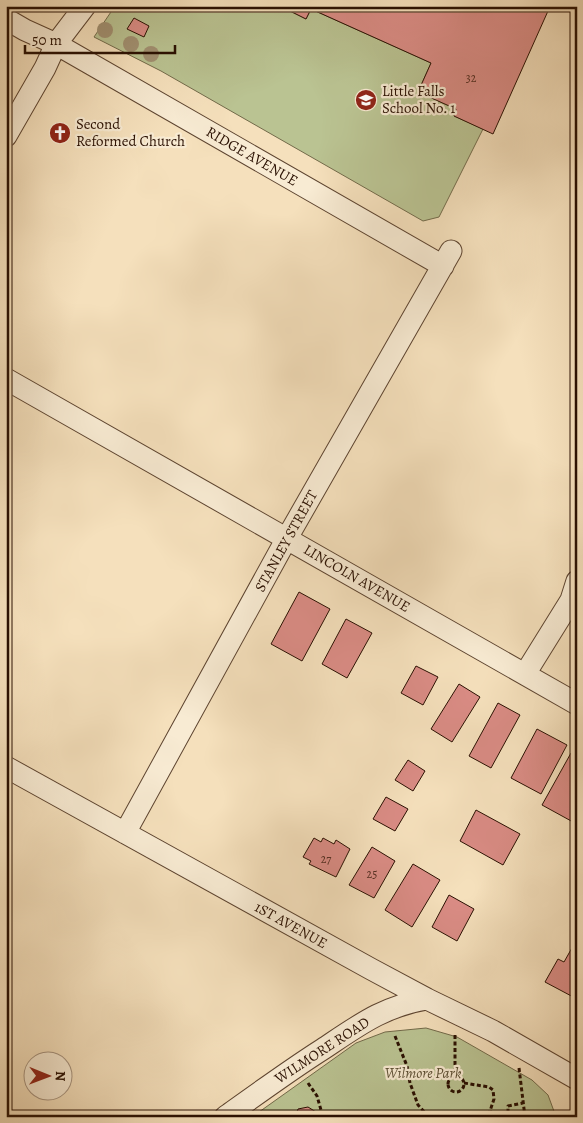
<svg xmlns="http://www.w3.org/2000/svg" width="583" height="1123" font-family="Alegreya,serif">
<rect width="100%" height="100%" fill="#f5e0bc"/>
<filter id="stains"><feTurbulence type="fractalNoise" baseFrequency=".004" numOctaves="4"/><feColorMatrix values="0 0 0 0 .2 0 0 0 0 .09 0 0 0 0 .02 0 0 0 .5 -.17"/></filter>
<radialGradient id="worn" r=".72"><stop offset=".6" stop-color="#630" stop-opacity="0"/><stop offset="1" stop-color="#630" stop-opacity=".3"/></radialGradient>
<path fill="#bac392" stroke="#726a4a" d="M115,6H280L306,19L311,9L431,63L418,92L456,109L454,116L483,129L439,217L423,221L161,71L94,37Z
M426,1028L457,1037L532,1080L548,1095L555,1114L554,1117H252L356,1043L385,1032Z"/>
<path fill="#da8c85" stroke="#2a1002" d="M280,6H538L548,11L493,134L454,116L456,109L418,92L431,63L311,9L306,19Z
M134,18L149,26L144,37L127,29Z
M299,592L330,609L302,661L271,644Z
M346,619L372,633L347,678L322,664Z
M416,666L438,677L423,705L401,693Z
M459,684L480,697L452,742L431,729Z
M498,703L520,715L491,768L469,756Z
M537,729L567,745L541,794L511,778Z
M571,753L577,756V816L573,822L542,805Z
M408,760L425,771L413,791L395,780Z
M386,797L408,809L395,831L373,819Z
M476,810L520,834L503,865L460,841Z
M314,838L321,842L323,838L334,844L336,840L350,849L336,877L309,864L311,861L303,857Z
M372,847L395,861L374,898L349,885Z
M413,864L440,880L412,927L385,910Z
M449,895L474,909L457,941L432,927Z
M577,939V999L545,982L558,959L564,962Z
M308,1107L316,1112L317,1117H295L298,1109Z"/>
<g fill="none" stroke-linecap="round" stroke-linejoin="round">
<g stroke="#5d4430" stroke-width="23">
<path id="minor" d="M6,19L25,30L56,44L443,266
M6,136L45,68L56,44L85,6
M6,379L577,704
M525,674L571,600L577,581
M6,767L371,969L427,999L493,1031L577,1079
M125,833L287,538L451,251
M225,1117C257,1094 290,1070 323,1049C359,1025 384,1006 427,999"/>
</g>
<path stroke="#2a1002" stroke-width="3" stroke-dasharray="4 2.5" stroke-linecap="butt" d="M455,1035V1070L457,1076
M395,1036L407,1066L410,1083L418,1105L429,1117
M519,1068L525,1117
M448 1084a8 8 0 1 1 16 0a8 8 0 1 1-16 0Z
M308,1083L317,1096L323,1117
M464,1083L489,1087L493,1090L494,1099L490,1111L493,1117
M505,1117L508,1116V1106L523,1103"/>
<use href="#minor" stroke="#f8ebd3" stroke-width="21"/>
</g>
<g fill="#a19071">
<circle cx="105" cy="30" r="8"/>
<circle cx="131" cy="44" r="8"/>
<circle cx="151" cy="54" r="8"/>
</g>
<defs>
<g id="school-disc" transform="scale(1.125)"><circle r="9.5" fill="#8f2418" stroke="#f8ebd3"/><path d="M0-5L7-2L0 1L-7-2ZM-4 1L0 2.5L4 1V4Q0 6-4 4Z" fill="#fff"/></g>
<g id="church-disc" transform="scale(1.125)"><circle r="9.5" fill="#8f2418" stroke="#f8ebd3"/><path d="M-1.2-6h2.4v3.5h3.3v2.4h-3.3V6h-2.4V-.1h-3.3v-2.4h3.3Z" fill="#fff"/></g>
</defs>
<g fill-rule="evenodd">
<use href="#school-disc" x="366" y="100"/>
<use href="#church-disc" x="60" y="133"/>
</g>
<g text-anchor="middle" dominant-baseline="central" stroke-width="4.5" stroke-linejoin="round" paint-order="stroke">
<g font-size="12" fill="#562f23">
<text x="471" y="78">32</text>
<text x="326" y="859">27</text>
<text x="372" y="874">25</text>
</g>
<g font-size="15" fill="#2a1002" stroke="#f8ebd3" text-anchor="start">
<text x="382" y="91">Little Falls<tspan x="382" dy="17">School No. 1</tspan></text>
<text x="76" y="124">Second<tspan x="76" dy="17">Reformed Church</tspan></text>
</g>
<g font-size="15" fill="#2a1002" stroke="#f8ebd3">
<text transform="translate(252 156) rotate(30)">RIDGE AVENUE</text>
<text transform="translate(286 541) rotate(-61)">STANLEY STREET</text>
<text transform="translate(357 578) rotate(30)">LINCOLN AVENUE</text>
<text transform="translate(291 925) rotate(29)">1ST AVENUE</text>
<text transform="translate(322 1050) rotate(-33)">WILMORE ROAD</text>
</g>
<g font-size="15" font-style="italic" fill="#5c4f34" stroke="#f8ebd3">
<text x="423" y="1073">Wilmore Park</text>
</g>
</g>
<rect width="583" height="1123" fill="none" stroke="#f5e0bc" stroke-width="25"/>
<rect x="8" y="8" width="568" height="1108" fill="none" stroke="#2a1002" stroke-width="2.5"/>
<rect x="12" y="12" width="558" height="1098" fill="none" stroke="#2a1002"/>
<g transform="translate(48 1076) rotate(91)"><circle r="24" fill="#f8ebd3" stroke="#a6937f"/>
<path d="M0-4L9 19L0 12L-9 19Z" fill="#8f2418"/>
<text y="-8" font-size="14" font-weight="bold" text-anchor="middle" fill="#2a1002">N</text>
</g>
<path d="M25 45v8h150v-8" fill="none" stroke="#2a1002" stroke-width="2.5"/>
<text x="32" y="45" font-size="15" fill="#2a1002" stroke="#f8ebd3" stroke-width="4" paint-order="stroke">50 m</text>
<rect width="100%" height="100%" filter="url(#stains)"/>
<rect width="100%" height="100%" fill="url(#worn)"/>
</svg>
